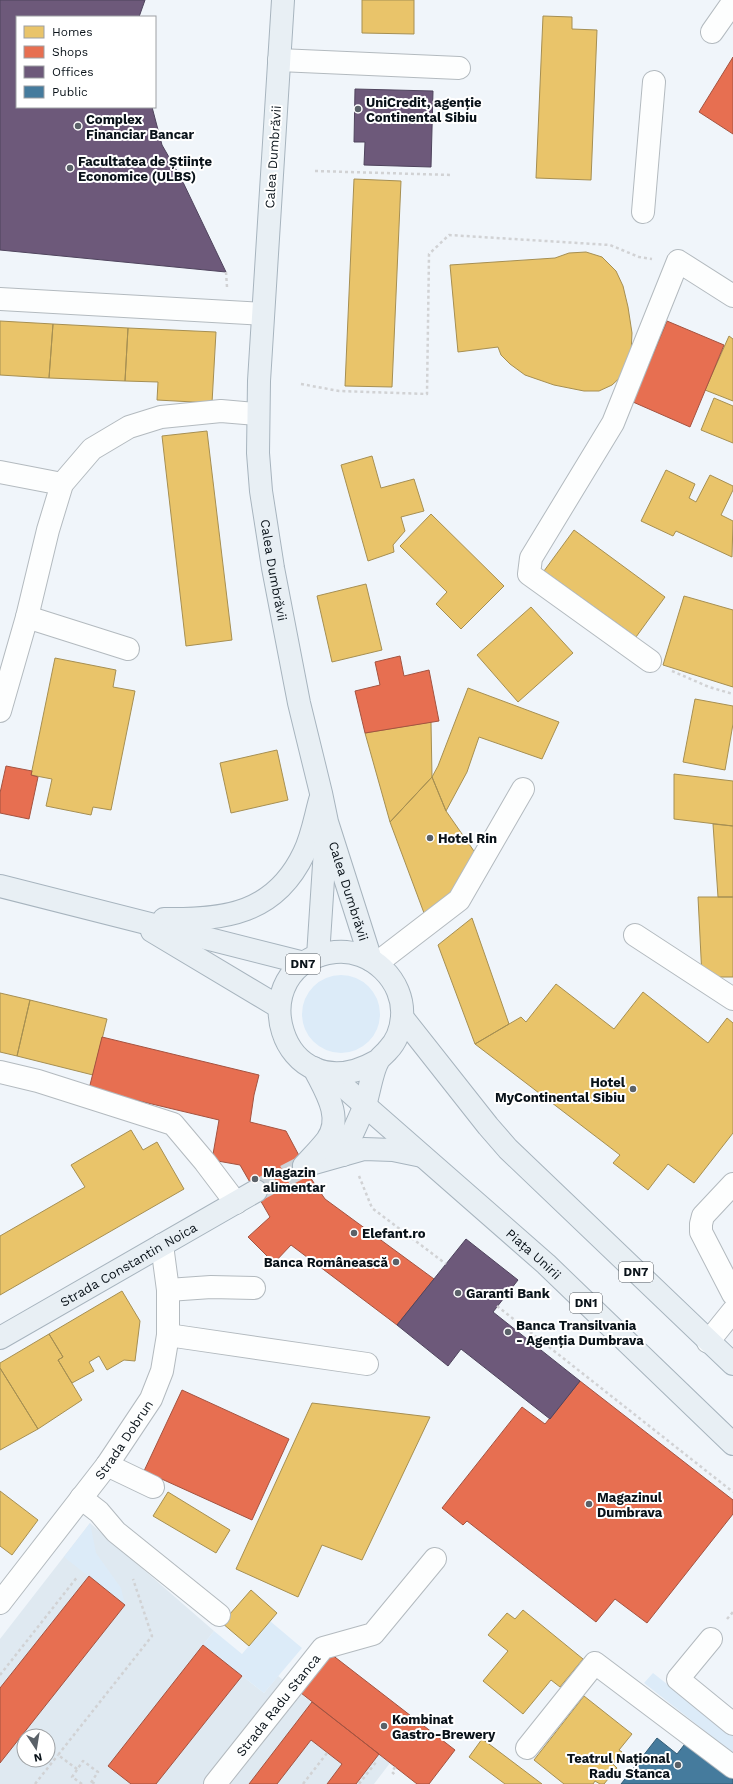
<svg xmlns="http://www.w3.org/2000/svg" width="733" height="1784" font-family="'Work Sans',sans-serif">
<rect width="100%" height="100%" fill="#f0f5fa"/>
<path fill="#dfe9f1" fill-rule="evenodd" d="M90,1523L214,1631L203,1645L264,1693L278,1676L390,1763L374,1784H0V1639ZM24,1736H48V1760H24Z"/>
<path fill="#dcebf8" d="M302 1014a39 39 0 1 1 78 0a39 39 0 1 1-78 0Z
M90,1523L96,1553L121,1588L125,1605L64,1557Z
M270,1621L302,1648L264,1693L203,1645L214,1631L242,1654Z
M653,1673L733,1736V1753L644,1683Z"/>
<path fill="#e9c46a" stroke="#a68f52" d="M362,0H414V34L362,33Z
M543,16L572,17V29L597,30L591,180L536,178Z
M354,179L401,181L392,387L345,386Z
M586,252L602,257L616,271L623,286L628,307L632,333L631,354L625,373L612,385L599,391H584L554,385L525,375L510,364L501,355L498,347L458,352L450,265L555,258L569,253Z
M0,321L53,324L49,378L0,375Z
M53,324L128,328L125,381L49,378Z
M128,328L216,332L212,403L157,400L158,382L125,381Z
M729,336L733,339V401L705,390Z
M714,398L733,406V443L701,430Z
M207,431L232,640L186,646L162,436Z
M372,456L381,488L414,479L424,511L401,517L405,531L393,545L394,552L368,561L341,465Z
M666,470L695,484L689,498L696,502L710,475L733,486V490L721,515L733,521L732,557L676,531L673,536L641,521Z
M431,514L504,586L461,629L436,604L447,592L400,546Z
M574,530L665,597L636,637L544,571Z
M366,584L382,650L332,662L317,596Z
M684,596L733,610V687L663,665Z
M531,607L573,653L518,702L477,655Z
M55,658L116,670L113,687L135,691L111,810L93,807L91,815L46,806L52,779L31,775Z
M468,688L559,722L542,759L479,737L467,772L446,811L432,777L438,766Z
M695,699L733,706V724L725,770L683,762Z
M431,722L432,777L390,822L365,733Z
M277,750L288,800L231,813L220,763Z
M674,774L733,781V826L674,819Z
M432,777L446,811L476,854L450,899L424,913L390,822Z
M713,824L733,826V897H718Z
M698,897H733V977H702Z
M472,918L509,1024L475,1044L438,945Z
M556,984L614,1029L643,992L708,1043L727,1018L733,1023V1133L694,1183L668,1164L648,1190L613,1163L620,1155L475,1044L521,1017L526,1022Z
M0,993L30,1000L17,1056L0,1052Z
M30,1000L107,1019L93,1075L17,1056Z
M131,1130L143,1150L157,1142L184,1189L0,1295V1236L85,1187L71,1165Z
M122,1291L140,1321L135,1361L124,1360L107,1370L99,1356L89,1362L94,1371L72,1383L58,1360L63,1357L49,1334Z
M49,1334L63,1357L58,1360L82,1400L38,1429L0,1368V1363Z
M0,1368L38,1429L0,1450Z
M312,1403L430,1417L362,1560L322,1545L298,1597L236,1569Z
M0,1491L38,1520L12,1555L0,1546Z
M168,1492L230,1530L216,1553L153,1516Z
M251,1590L277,1613L249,1646L222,1623Z
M523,1610L583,1659L560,1687L551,1680L523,1714L483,1681L508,1651L488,1635L507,1613L515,1619Z
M584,1696L632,1734L619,1750L622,1752L613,1764L617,1768L604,1784H600L595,1781L593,1784H564L534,1760Z
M482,1739L493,1747L542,1784H505L469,1757Z"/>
<path fill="#e76f51" stroke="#a45340" d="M733,57V134L699,112Z
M667,321L724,345L690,427L633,402Z
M400,656L404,676L429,670L439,721L365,733L355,691L380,685L375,662Z
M6,766L32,771L31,775L38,777L29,819L0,813V793Z
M102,1037L259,1075L254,1095L250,1122L286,1131L312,1180L325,1199L434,1279L397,1325L291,1245L274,1263L248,1237L270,1217L240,1165L212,1160L219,1120L89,1089Z
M580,1381L733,1500V1514L647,1623L615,1599L596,1622L467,1521L463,1525L442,1508L522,1407L545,1424Z
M182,1390L289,1439L252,1520L144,1471Z
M89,1576L125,1605L0,1763V1688Z
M203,1645L242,1676L156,1784H131L108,1766Z
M331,1654L455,1750L429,1784H417L301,1693Z
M312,1702L379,1754L356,1784H327L342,1764L311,1740L277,1784H249Z"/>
<path fill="#6d597a" stroke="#4f445d" d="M0,0H145L139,17H17V107H152L162,145L181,178L226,272L0,250Z
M355,89L433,91L431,167L364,165L365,142H354Z
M466,1239L518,1280L493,1312L580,1381L550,1419L461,1349L448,1366L397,1325Z"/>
<path fill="#457b9d" stroke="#335c75" d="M657,1738L677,1754L688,1740L733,1775V1784H621Z"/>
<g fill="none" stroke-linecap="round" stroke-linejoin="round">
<path stroke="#cdd3d8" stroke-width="22" stroke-dasharray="22 11" stroke-linecap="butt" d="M256,1191L304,1166"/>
<g stroke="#b3babf" stroke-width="24">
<g id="minor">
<path d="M712,32L733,2"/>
<path d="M279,60L459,68"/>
<path d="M643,212L654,82"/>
<path d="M0,299L263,314"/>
<path d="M0,472L62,484"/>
<path d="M27,617L128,649"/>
<path d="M650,661L529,574L531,558L613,423L678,261L733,296"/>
<path d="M0,711L27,617L48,530L62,484L92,449L129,427L161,417L221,411L257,414"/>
<path d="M635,935L733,999"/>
<path d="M377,963L459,900L523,789"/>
<path d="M0,1072L38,1081L173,1124L205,1162L236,1203"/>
<path d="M733,1184L703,1216L701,1224V1232L733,1294"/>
<path d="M168,1290L211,1287L254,1288"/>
<path d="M168,1335L367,1364"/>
<path d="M708,1342L733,1311"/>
<path d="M107,1465L153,1487"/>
<path d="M81,1498L99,1512L116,1532L219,1615"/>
<path id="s1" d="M0,1603L107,1465L151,1399L162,1371L168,1335V1290L162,1245"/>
<path d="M711,1639L678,1679L733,1724"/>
<path d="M527,1748L595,1663L733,1767"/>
<path id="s2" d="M215,1784L323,1648L373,1634L435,1559"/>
</g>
</g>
<g stroke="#a7b4be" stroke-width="24">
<g id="major">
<path id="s3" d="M283,0L259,381L258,453L261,491L273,568L299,703L321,793L327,822L371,960"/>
<path d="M0,886L304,963"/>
<path d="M164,919C225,920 275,914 304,853C312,837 315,818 320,800"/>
<path d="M152,931L279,1007"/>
<path d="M318,956L326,834"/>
<path d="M402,1017L488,1126L508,1149L733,1364"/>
<path id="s4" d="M328,1073L546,1264L733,1444"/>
<path d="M343,1155C350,1138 358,1122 365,1105C369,1093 372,1071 378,1061C380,1057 385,1054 388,1050C396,1042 401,1029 402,1017C405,981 371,948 335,952C238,963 279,1117 377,1061"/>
<path d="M304,1166L364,1149L393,1150L422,1156"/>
<path d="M304,1166C312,1157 320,1149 327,1140C344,1117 324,1089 314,1068"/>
<path id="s5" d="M0,1338L256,1191"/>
</g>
</g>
<path stroke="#d1d2d4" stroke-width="2.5" stroke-dasharray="3 3" stroke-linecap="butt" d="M315,171L452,175
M226,272L227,287
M301,384L339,391L427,394L429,254L449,235L610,245L639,257L652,259
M672,671L709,687L733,694
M359,1176L372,1208L446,1264
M497,1306L733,1492
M727,1619L733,1612
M0,1675L78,1576
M395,1767L392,1772L396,1776
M77,1769L58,1755L152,1636L133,1579
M92,1782L95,1784
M35,1784L58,1755
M82,1784L72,1777L83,1761L98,1772L90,1784
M303,1784L327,1753
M359,1784L377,1761"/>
<use href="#minor" stroke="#fdfefe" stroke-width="22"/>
<use href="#major" stroke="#e8eff4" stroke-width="22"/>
</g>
<g fill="#5a6168" stroke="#fff" stroke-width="1.5">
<circle cx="358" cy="109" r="4"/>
<circle cx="78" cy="126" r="4"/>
<circle cx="70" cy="168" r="4"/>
<circle cx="430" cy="838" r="4"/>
<circle cx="633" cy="1089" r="4"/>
<circle cx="255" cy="1179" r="4"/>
<circle cx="354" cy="1233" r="4"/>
<circle cx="396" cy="1262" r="4"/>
<circle cx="458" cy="1293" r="4"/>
<circle cx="508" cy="1332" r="4"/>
<circle cx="589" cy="1504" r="4"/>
<circle cx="384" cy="1726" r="4"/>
<circle cx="678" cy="1765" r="4"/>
</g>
<g text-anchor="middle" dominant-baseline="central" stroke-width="4" stroke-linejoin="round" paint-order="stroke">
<g fill="#fff" stroke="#53595e" stroke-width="1">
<rect x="286" y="954" width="34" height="20" rx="3"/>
<rect x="619" y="1262" width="34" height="20" rx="3"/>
<rect x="570" y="1293" width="32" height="20" rx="3"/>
</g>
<g font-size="12" font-weight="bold" fill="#091219">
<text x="303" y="964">DN7</text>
<text x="636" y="1272">DN7</text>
<text x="586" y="1303">DN1</text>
</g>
<g font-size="13" font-weight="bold" fill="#091219" stroke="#fff" text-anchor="start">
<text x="366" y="102">UniCredit, agenție<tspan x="366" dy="15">Continental Sibiu</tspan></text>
<text x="86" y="119">Complex<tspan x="86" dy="15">Financiar Bancar</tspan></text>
<text x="78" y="161">Facultatea de Științe<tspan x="78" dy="15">Economice (ULBS)</tspan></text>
<text x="438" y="838">Hotel Rin</text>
<text x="625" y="1082" text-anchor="end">Hotel<tspan x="625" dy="15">MyContinental Sibiu</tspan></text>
<text x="263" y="1172">Magazin<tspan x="263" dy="15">alimentar</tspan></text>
<text x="362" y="1233">Elefant.ro</text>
<text x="388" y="1262" text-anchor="end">Banca Românească</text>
<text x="466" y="1293">Garanti Bank</text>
<text x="516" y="1325">Banca Transilvania<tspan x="516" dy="15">- Agenția Dumbrava</tspan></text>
<text x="597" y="1497">Magazinul<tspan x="597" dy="15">Dumbrava</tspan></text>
<text x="392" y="1719">Kombinat<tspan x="392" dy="15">Gastro-Brewery</tspan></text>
<text x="670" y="1758" text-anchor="end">Teatrul Național<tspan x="670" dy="15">Radu Stanca</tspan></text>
</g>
<g font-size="13" fill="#091219" stroke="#fff">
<text transform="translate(273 157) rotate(-86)">Calea Dumbrăvii</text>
<text stroke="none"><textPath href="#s3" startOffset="572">Calea Dumbrăvii</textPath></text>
<text stroke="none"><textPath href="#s3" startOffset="902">Calea Dumbrăvii</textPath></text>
<text stroke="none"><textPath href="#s4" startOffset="274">Piața Unirii</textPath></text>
<text stroke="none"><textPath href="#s5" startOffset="148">Strada Constantin Noica</textPath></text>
<text stroke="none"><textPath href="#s1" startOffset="205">Strada Dobrun</textPath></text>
<text stroke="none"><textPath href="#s2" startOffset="101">Strada Radu Stanca</textPath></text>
</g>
</g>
<rect x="16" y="16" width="140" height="92" fill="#ffffff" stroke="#9da0a3"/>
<rect x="24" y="26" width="20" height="12" fill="#e9c46a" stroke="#9da0a3"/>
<text x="52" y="36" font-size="12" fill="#091219">Homes</text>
<rect x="24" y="46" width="20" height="12" fill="#e76f51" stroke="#9da0a3"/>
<text x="52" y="56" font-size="12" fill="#091219">Shops</text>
<rect x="24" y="66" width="20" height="12" fill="#6d597a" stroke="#9da0a3"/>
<text x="52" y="76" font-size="12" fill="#091219">Offices</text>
<rect x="24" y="86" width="20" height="12" fill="#457b9d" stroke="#9da0a3"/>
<text x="52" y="96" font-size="12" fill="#091219">Public</text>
<g transform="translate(36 1748) rotate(168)"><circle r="19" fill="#ffffff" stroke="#9da0a3"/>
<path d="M0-3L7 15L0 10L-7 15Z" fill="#5a6168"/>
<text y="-6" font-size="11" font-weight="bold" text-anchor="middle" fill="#091219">N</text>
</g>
</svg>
